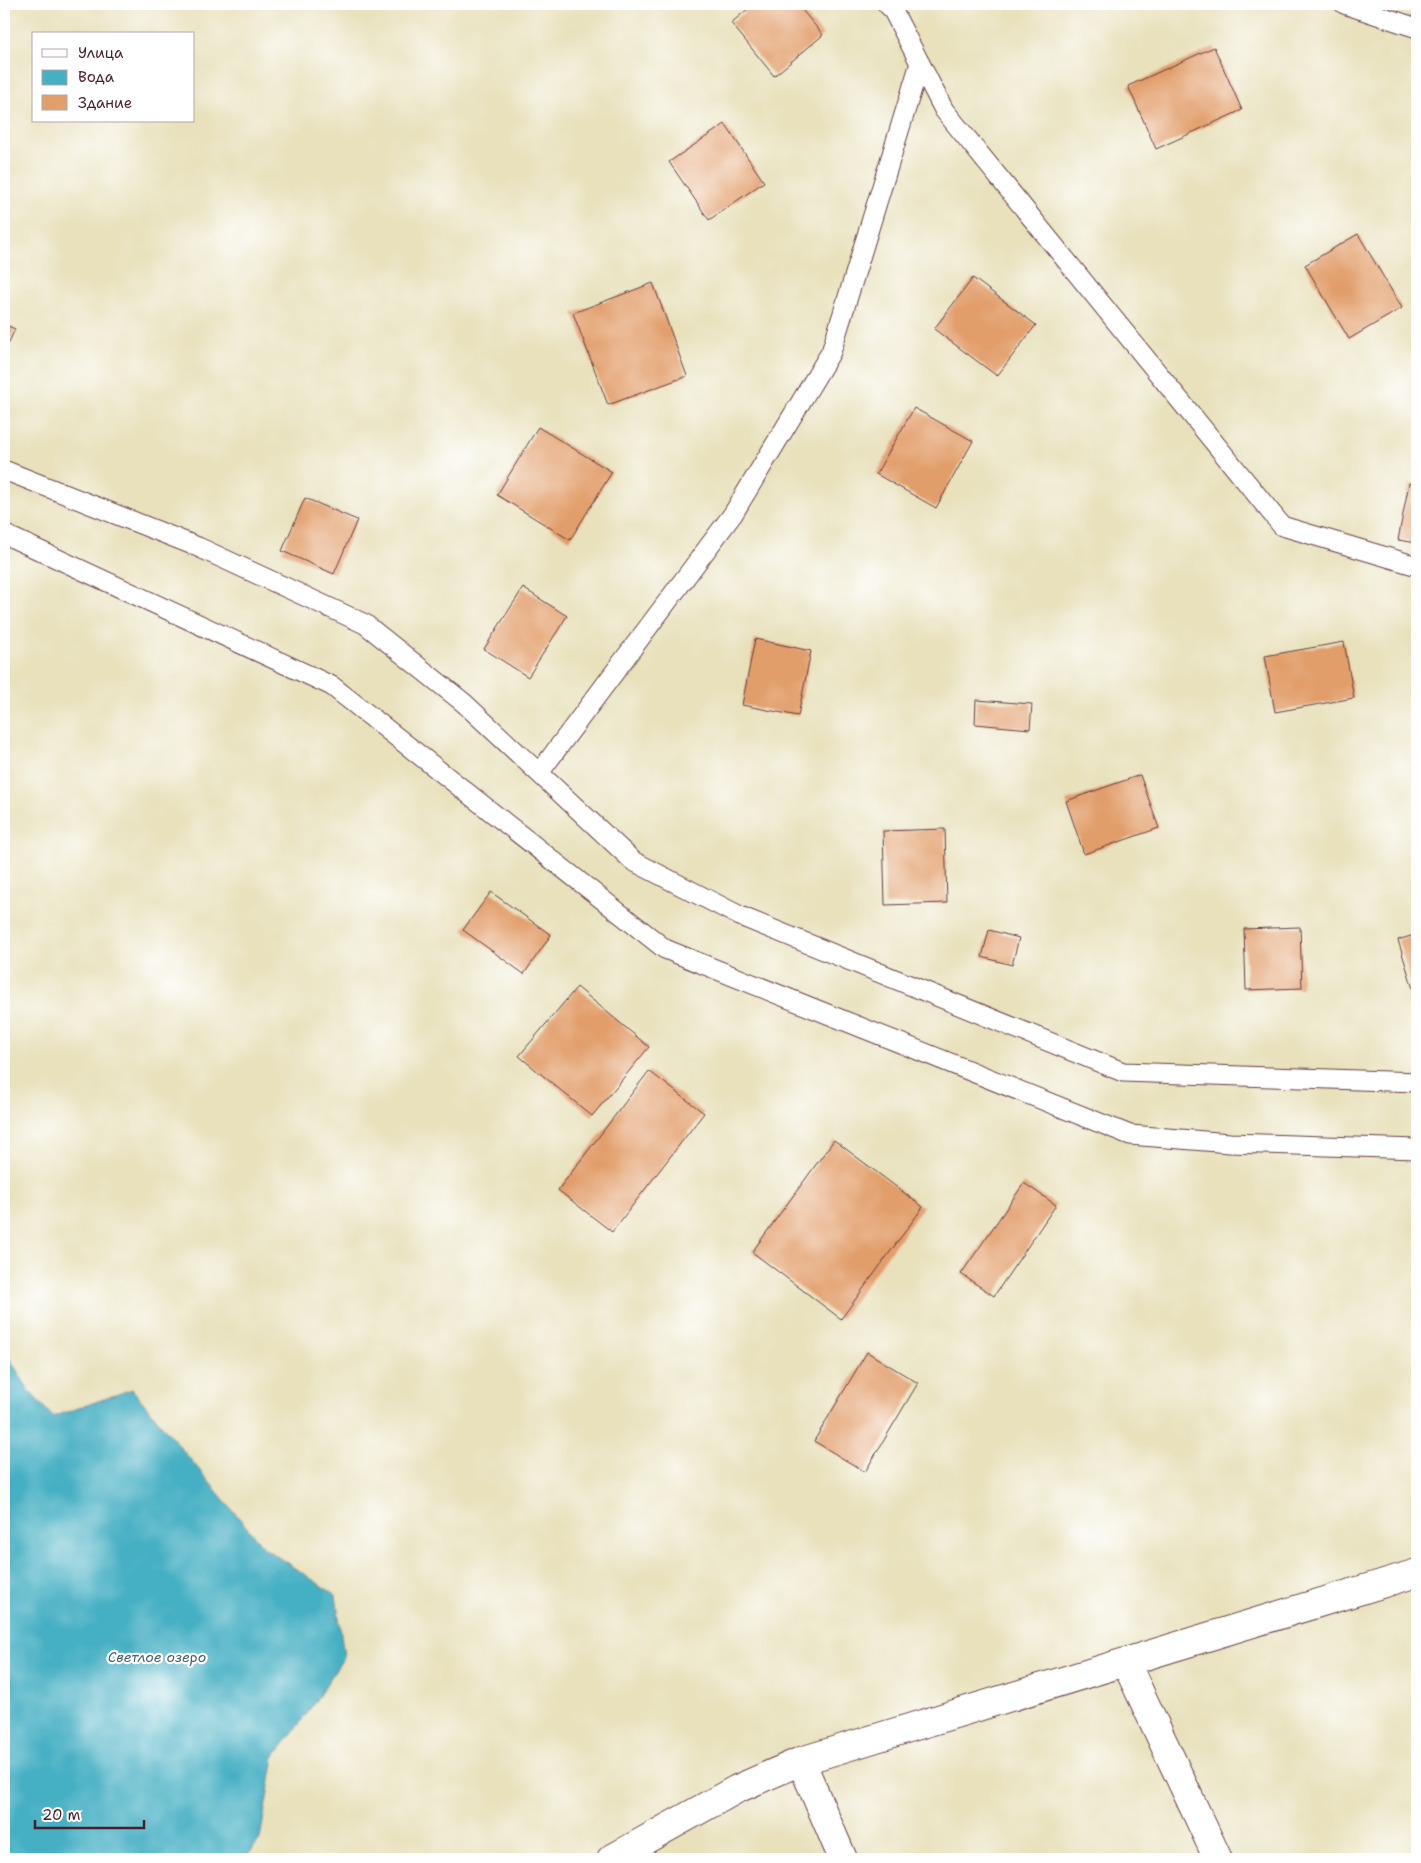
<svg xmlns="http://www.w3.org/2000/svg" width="1421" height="1863" font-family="'Shantell Sans',sans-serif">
<rect width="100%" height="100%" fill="#fff"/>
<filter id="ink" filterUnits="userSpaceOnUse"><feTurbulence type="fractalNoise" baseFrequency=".02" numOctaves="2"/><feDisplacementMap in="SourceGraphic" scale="10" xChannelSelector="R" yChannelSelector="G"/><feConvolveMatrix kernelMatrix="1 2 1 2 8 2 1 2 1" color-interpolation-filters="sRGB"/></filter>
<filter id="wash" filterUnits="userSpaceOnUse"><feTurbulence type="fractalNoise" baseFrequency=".0096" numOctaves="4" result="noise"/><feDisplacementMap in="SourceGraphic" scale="20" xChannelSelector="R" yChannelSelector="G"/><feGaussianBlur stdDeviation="1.12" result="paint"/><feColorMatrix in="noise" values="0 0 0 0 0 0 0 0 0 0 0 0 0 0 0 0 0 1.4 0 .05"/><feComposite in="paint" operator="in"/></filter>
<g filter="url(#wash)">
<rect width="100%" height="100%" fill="#e8e1bc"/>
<path fill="#45afc3" stroke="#486777" d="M4,1349L30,1392L53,1417L132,1389L264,1548L336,1595L344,1657L308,1712L274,1757L260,1839L245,1859H4Z"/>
<g id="blocks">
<path fill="#e29e6b" d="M754,4H797L823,35L774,76L731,23Z
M1214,47L1242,110L1156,149L1128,86Z
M725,124L764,182L709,220L669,162Z
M1358,234L1402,308L1349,339L1305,265Z
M973,278L1036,325L997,376L934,329Z
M653,283L687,376L608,405L573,313Z
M4,324L15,329L4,353Z
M914,408L973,441L936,508L876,474Z
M538,427L612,472L570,540L497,495Z
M1409,483L1417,485V543L1398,540Z
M305,498L357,520L334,574L282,551Z
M523,588L567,616L528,677L484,649Z
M755,639L811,651L798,716L742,705Z
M1344,642L1354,698L1275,712L1265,656Z
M976,700L1032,704L1030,729L975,724Z
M1140,775L1159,828L1084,854L1066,801Z
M945,829L947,903L885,905L883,831Z
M491,892L551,935L524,974L463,930Z
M1300,927L1302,988L1246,990L1244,929Z
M989,930L1019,938L1012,965L982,957Z
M1417,934V1002L1398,940Z
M577,987L649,1047L592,1116L519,1056Z
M649,1071L704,1113L612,1232L558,1190Z
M834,1140L923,1207L841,1319L752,1252Z
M1024,1183L1056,1205L994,1296L961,1274Z
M867,1352L918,1383L865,1472L814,1441Z"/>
</g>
</g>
<g filter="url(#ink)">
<use href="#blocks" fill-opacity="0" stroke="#623c41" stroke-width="1"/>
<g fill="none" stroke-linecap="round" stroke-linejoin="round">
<g stroke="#623c41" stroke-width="21">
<path id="lane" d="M887,4L892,9L944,110L1282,526L1417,566
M1344,4L1417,28
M4,470L198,547L365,624L464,703L633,861L740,916L1123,1072L1417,1082
M4,534L332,686L665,949L1130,1135L1230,1143L1417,1149
M539,773L733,514L831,352L920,63"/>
</g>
<g stroke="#623c41" stroke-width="30">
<path id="street" d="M1126,1663L1218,1859
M801,1761L843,1859
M611,1859L737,1789L801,1761L1417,1573"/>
</g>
<use href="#lane" stroke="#fff" stroke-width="19"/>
<use href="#street" stroke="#fff" stroke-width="28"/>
</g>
</g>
<g text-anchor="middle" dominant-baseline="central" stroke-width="4.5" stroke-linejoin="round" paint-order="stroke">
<g font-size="14" font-style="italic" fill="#48606f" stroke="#fff">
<text x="157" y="1657">Светлое озеро</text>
</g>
</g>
<rect width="1421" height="1863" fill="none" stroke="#fff" stroke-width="20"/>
<rect x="32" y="32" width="162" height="90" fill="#ffffff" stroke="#b7a5aa"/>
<rect x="42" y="49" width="25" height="8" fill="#ffffff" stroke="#b7a5aa"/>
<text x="78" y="58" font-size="15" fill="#4a1f2b">Улица</text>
<rect x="42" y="70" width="25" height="15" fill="#45afc3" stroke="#b7a5aa"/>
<text x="78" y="82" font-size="15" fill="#4a1f2b">Вода</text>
<rect x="42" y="95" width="25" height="15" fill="#e29e6b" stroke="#b7a5aa"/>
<text x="78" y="108" font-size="15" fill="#4a1f2b">Здание</text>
<path d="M35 1820v8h109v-8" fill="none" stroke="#4a1f2b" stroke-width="2.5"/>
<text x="42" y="1820" font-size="15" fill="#4a1f2b" stroke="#ffffff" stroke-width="4" paint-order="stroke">20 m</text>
</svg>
